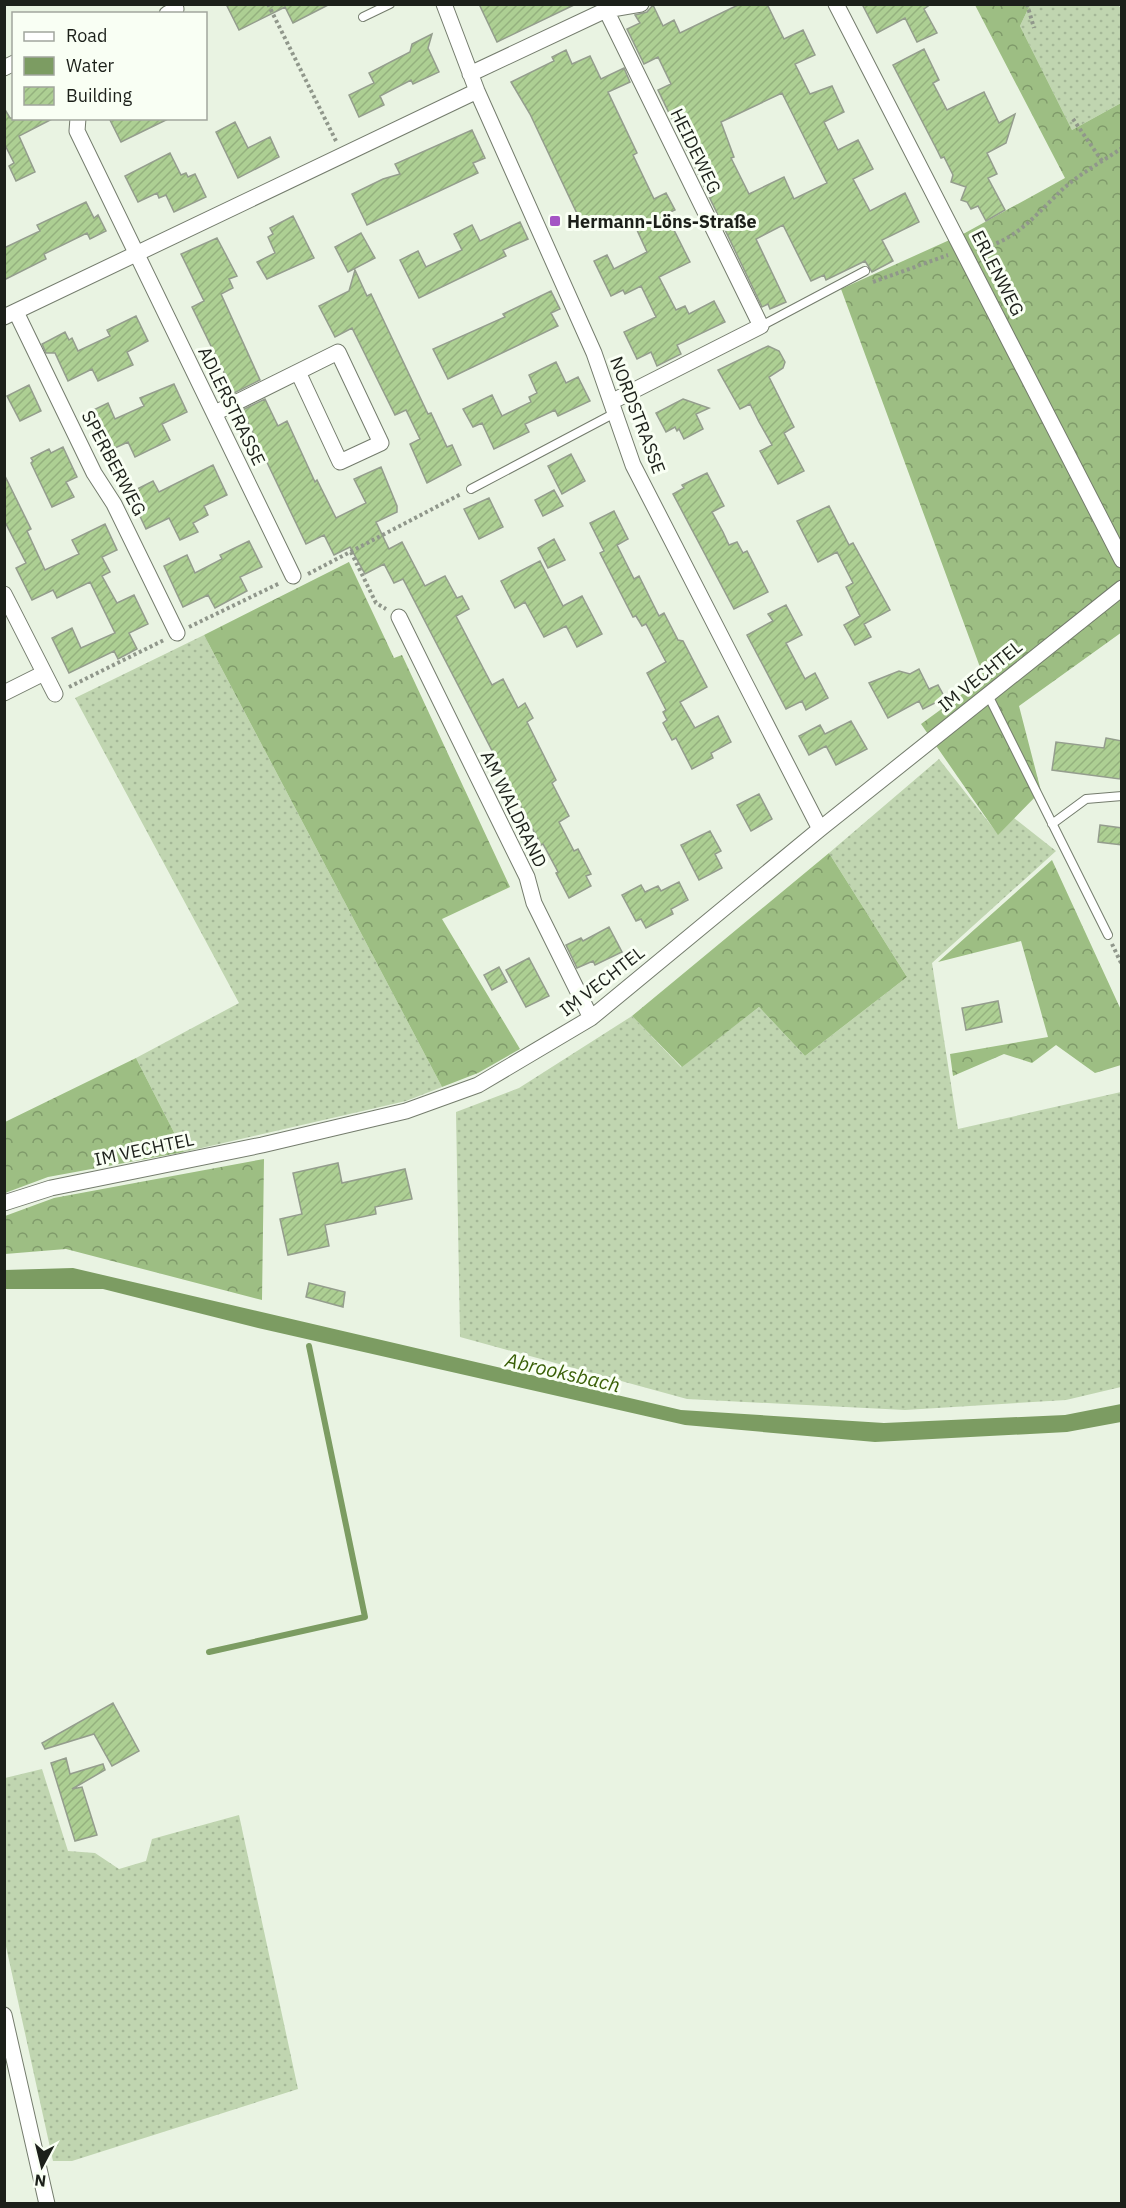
<svg xmlns="http://www.w3.org/2000/svg" width="1126" height="2208" font-family="'IBM Plex Sans',sans-serif">
<defs>
<pattern id="grass-dots" width="8" height="8" patternUnits="userSpaceOnUse" patternTransform="scale(1.5)"><rect width="8" height="8" fill="#c0d5b0"/><path d="M2 2h.1M6 6h.1" fill="none" stroke="#a4b797" stroke-width="1.8" stroke-linecap="round"/></pattern>
<pattern id="forest-crowns" width="20" height="18" patternUnits="userSpaceOnUse" patternTransform="scale(1.5)"><rect width="20" height="18" fill="#9dbe83"/><path d="M2 6a3 3 0 1 1 6 0M12 15a3 3 0 1 1 6 0" fill="none" stroke="#7f9a6a"/></pattern>
<pattern id="building-hatch" width="6" height="6" patternUnits="userSpaceOnUse" patternTransform="scale(1.5)"><rect width="6" height="6" fill="#adcf93"/><path d="M-1 1l2-2M0 6l6-6M5 7l2-2" fill="none" stroke="#94b17e"/></pattern>
</defs>
<rect width="100%" height="100%" fill="#e9f3e2"/>
<path fill="url(#grass-dots)" d="M1030,5H1118L1122,9L1121,103L1072,130L1020,26Z
M204,635L442,1087L406,1101L184,1152L136,1058L239,1003L75,698Z
M939,759L998,834L1014,818L1056,851L932,963L958,1129L1121,1092V1387L1066,1400L905,1410L687,1399L460,1337L456,1112L519,1088L632,1016L681,1067L759,1007L805,1056L907,977L829,853Z
M42,1769L68,1851L95,1853L119,1869L146,1861L152,1839L239,1815L298,2089L72,2161H53L5,1942V1778Z"/>
<path fill="url(#forest-crowns)" d="M975,5H1030L1020,26L1072,130L1121,103L1122,632L1019,706L1041,791L998,835L921,724L984,678L841,289L965,233L1065,178Z
M349,562L394,658L402,655L510,887L442,919L520,1049L478,1073L442,1087L204,635Z
M829,853L907,977L805,1056L759,1007L682,1067L632,1016Z
M1052,860L1121,1010V1065L1095,1073L1056,1045L1032,1063L1004,1054L953,1076L950,1054L1048,1037L1021,941L938,962Z
M136,1058L184,1152L48,1177L5,1193V1122Z
M264,1159L262,1300L66,1249L5,1254V1216L54,1198Z"/>
<path fill="#7c9c62" d="M73,1268L681,1410L884,1423L1065,1415L1121,1404V1422L1067,1432L875,1442L685,1425L258,1328L103,1289H5V1270Z"/>
<g fill="none" stroke-linecap="round" stroke-linejoin="round">
<path stroke="#7c9c62" stroke-width="6" d="M209,1652L365,1617L309,1346"/>
</g>
<path fill="url(#building-hatch)" stroke="#949d8d" stroke-width="1.5" fill-rule="evenodd" d="M226,4H330L293,23L285,7L239,30Z
M479,4H576L497,42Z
M740,4H767L784,39L803,30L815,55L795,64L810,94L832,86L844,112L824,122L838,150L858,140L873,169L853,179L870,211L905,193L919,222L882,240L893,261L872,272L865,261L826,280L824,275L811,281L783,225L756,239L786,302L770,309L768,304L762,307L658,90L671,84L658,57L644,64L627,29L640,23L635,15L647,12L653,5L663,26L674,20L680,33ZM782,93L827,183L794,199L784,177L749,194L731,158L734,157L721,122Z
M862,4H931L924,9L937,33L917,42L905,18L877,33Z
M432,34L428,48L439,72L413,84L411,80L380,96L384,105L359,117L349,95L374,83L369,73L410,52L412,44Z
M924,49L939,80L933,83L947,110L984,92L999,123L1015,114L1006,143L987,153L997,174L988,178L1005,210L986,221L978,206L971,209L967,202L961,200L966,187L951,182L953,175L944,157L941,158L937,150L893,65Z
M566,50L572,64L590,56L601,79L624,68L630,82L608,92L637,153L633,155L654,199L666,193L675,210L666,214L690,262L659,277L676,310L685,306L689,314L714,301L725,322L677,345L681,354L657,366L651,352L637,359L624,332L656,317L641,286L625,294L623,290L611,296L594,261L607,255L614,269L647,252L636,228L581,222L530,114L511,82L554,61L552,57Z
M4,108L10,118H54L19,136L35,172L16,181L9,166L14,163L4,143Z
M109,118H170L121,142Z
M235,122L248,148L270,137L279,157L238,178L216,132Z
M472,130L485,158L473,163L478,173L367,225L352,194L383,179L400,174L395,164Z
M170,153L181,175L186,173L188,177L195,174L206,197L174,212L166,195L159,198L157,193L138,202L125,176Z
M86,202L94,218L98,215L106,231L90,239L87,233L44,254L46,259L4,280V248L40,231L37,225Z
M293,216L314,258L267,279L257,262L275,253L268,237L273,234L270,228Z
M520,222L528,239L503,250L506,256L419,298L400,260L418,251L426,267L462,250L454,234L472,225L480,241Z
M361,233L375,258L348,272L335,247Z
M217,238L237,276L229,279L233,288L221,294L260,380L234,393L192,307L204,301L181,254Z
M355,270L367,296L371,294L428,414L431,413L447,447L452,445L461,465L427,483L410,444L420,439L406,410L395,415L352,328L335,337L319,306L349,291Z
M551,291L560,309L551,313L558,326L448,379L433,349L505,317L503,314Z
M136,316L148,341L127,352L133,365L98,381L92,369L68,381L55,353H46L42,344L65,332L69,340L72,338L78,351L110,336L107,330Z
M768,346L779,351L785,362L783,368L769,377L794,427L784,433L804,471L778,484L760,451L772,445L759,422L750,404L740,409L718,370Z
M556,362L566,383L578,377L590,401L558,416L555,410L525,424L529,432L494,449L482,423L473,427L463,409L492,395L502,416L531,402L529,397L537,393L529,375Z
M174,384L187,412L162,424L170,440L135,457L128,442L104,453L85,414L108,403L115,419L144,406L140,398Z
M29,385L41,411L20,421L7,396Z
M265,399L278,426L287,421L315,482L317,480L336,518L366,503L354,479L381,467L397,506V512L376,522L389,549L402,542L425,586L445,576L457,598L462,596L469,609L456,616L492,685L503,679L518,708L525,703L533,718L527,722L556,780L552,783L569,816L559,822L574,851L578,849L591,874L586,876L591,886L569,898L556,873L558,872L543,844L541,845L403,579L394,583L384,564L365,574L350,547L334,555L324,535L306,544L242,410Z
M683,399L709,408L696,414L703,429L684,439L679,429L677,431L675,427L666,432L656,413Z
M63,447L77,477L66,482L74,497L52,507L31,463L33,461L31,458L49,449L51,453Z
M571,454L585,481L562,494L548,466Z
M213,465L227,495L204,506L208,515L193,523L198,532L180,540L169,518L146,529L129,493L153,481L159,492Z
M707,473L724,506L712,512L723,532L729,545L737,542L743,553L747,551L768,592L734,609L673,494L684,488L682,485Z
M4,474L31,529L27,531L45,570L79,554L72,540L105,524L117,550L102,557L110,572L102,576L117,603L134,595L148,624L129,633L137,649L118,659L114,651L69,673L52,638L72,628L81,648L115,633L90,582L57,598L53,590L32,600L16,568L26,563L4,520Z
M554,490L563,506L543,516L535,500Z
M489,498L503,527L479,539L464,509Z
M829,506L849,545L853,543L890,610L864,624L871,637L855,645L844,625L860,616L846,587L853,583L837,552L818,562L797,521Z
M614,511L628,539L617,545L634,579L639,576L659,616L664,613L678,640L683,641L707,687L680,702L695,728L718,716L731,742L711,753L713,758L692,769L676,738L672,740L663,723L667,720L663,712L666,710L647,673L666,662L646,624L642,626L636,616L633,617L600,553L604,551L590,523Z
M554,539L565,560L548,568L538,548Z
M249,541L262,567L240,577L247,591L215,608L208,595L183,607L164,566L187,555L195,573L222,559L220,555Z
M540,561L563,606L582,596L602,634L577,647L566,626L544,637L525,602L515,608L501,581Z
M786,605L802,635L786,643L805,679L815,673L828,698L806,710L802,701L786,709L747,635L773,621L768,614Z
M919,669L929,689L938,685L945,698L923,709L919,701L888,718L869,683L899,671L910,674Z
M851,721L867,749L836,765L826,746L809,755L799,736L820,725L825,734Z
M1106,738L1122,741L1120,779L1052,770L1056,742L1104,748Z
M759,794L772,819L751,831L737,805Z
M1100,825L1122,828V845L1098,842Z
M710,831L721,851L715,854L722,868L699,880L681,845Z
M679,882L688,900L671,909L673,914L646,928L641,919L636,921L622,895L641,885L645,892L658,886L661,891Z
M609,927L622,952L595,965L593,961L577,968L566,945L581,938L583,941Z
M529,958L549,996L526,1007L506,970Z
M499,967L507,982L492,990L484,975Z
M998,1001L1002,1022L966,1030L962,1008Z
M338,1163L342,1183L405,1169L412,1199L375,1207L376,1214L325,1225L329,1246L288,1255L280,1219L302,1214L293,1173Z
M309,1283L345,1292L343,1307L306,1297Z
M113,1703L139,1751L112,1766L94,1734L45,1749L42,1743Z
M66,1758L70,1774L103,1764L105,1770L72,1789L82,1787L97,1835L75,1841L51,1763Z"/>
<g fill="none" stroke-linecap="round" stroke-linejoin="round">
<g stroke="#747c6d" stroke-width="10">
<path id="service" d="M363,17L390,4
M761,326L865,271
M471,489L615,413
M988,695L1108,935
M1052,824L1086,799L1122,796"/>
</g>
<g stroke="#747c6d" stroke-width="17">
<path id="minor" d="M444,4L477,91L594,353L633,465L820,829
M606,4V10L761,326L613,401
M836,4L1122,560
M167,14L176,9
M4,68L14,63
M470,74L606,10L641,4
M78,118L77,131L293,576
M16,312L94,473L114,504L177,633
M4,317L477,91
M215,413L338,352L381,443L340,462L298,372
M4,594L55,694
M399,617L527,877L534,903L591,1018
M4,693L44,673
M4,1203L51,1188L262,1145L406,1111L478,1085L591,1018L820,829L1122,588
M4,2015L47,2204"/>
</g>
<path stroke="#90978b" stroke-width="4" stroke-dasharray="3 3" stroke-linecap="butt" d="M268,4L336,141
M1027,4L1034,28
M1073,119L1102,161
M979,248C1015,243 1040,210 1064,188C1081,173 1103,161 1122,148
M873,282L948,255
M351,552L376,603L386,609
M308,574L461,494
M189,627L280,583
M69,687L164,640
M1112,944L1122,965"/>
<use href="#service" stroke="#fff" stroke-width="8"/>
<use href="#minor" stroke="#fff" stroke-width="15"/>
</g>
<rect fill="#a454c4" stroke="#f9fff4" stroke-width="2" x="549" y="215" width="12" height="12" rx="3"/>
<g text-anchor="middle" dominant-baseline="central" stroke-width="6" stroke-linejoin="round" paint-order="stroke">
<g font-size="18" fill="#1c201a" stroke="#f9fff4">
<text transform="translate(696 151) rotate(64)">HEIDEWEG</text>
<text transform="translate(998 273) rotate(63)">ERLENWEG</text>
<text transform="translate(232 406) rotate(64)">ADLERSTRASSE</text>
<text transform="translate(638 415) rotate(69)">NORDSTRASSE</text>
<text transform="translate(114 463) rotate(62)">SPERBERWEG</text>
<text transform="translate(980 676) rotate(-39)">IM VECHTEL</text>
<text transform="translate(514 809) rotate(64)">AM WALDRAND</text>
<text transform="translate(602 981) rotate(-38)">IM VECHTEL</text>
<text transform="translate(144 1149) rotate(-12)">IM VECHTEL</text>
</g>
<g font-size="18" font-weight="bold" fill="#1c201a" stroke="#f9fff4" text-anchor="start">
<text x="567" y="221">Hermann-Löns-Straße</text>
</g>
<g font-size="20" font-style="italic" fill="#3a6007" stroke="#f9fff4">
<text transform="translate(563 1372) rotate(13)">Abrooksbach</text>
</g>
</g>
<rect width="1126" height="2208" fill="none" stroke="#1c201a" stroke-width="12"/>
<rect x="12" y="12" width="195" height="108" fill="#f9fff4" stroke="#a1a69d" stroke-width="1.5"/>
<rect x="24" y="32" width="30" height="9" fill="#ffffff" stroke="#a1a69d" stroke-width="1.5"/>
<text x="66" y="42" font-size="18" fill="#1c201a">Road</text>
<rect x="24" y="57" width="30" height="18" fill="#7c9c62" stroke="#a1a69d" stroke-width="1.5"/>
<text x="66" y="72" font-size="18" fill="#1c201a">Water</text>
<rect x="24" y="87" width="30" height="18" fill="url(#building-hatch)" stroke="#a1a69d" stroke-width="1.5"/>
<text x="66" y="102" font-size="18" fill="#1c201a">Building</text>
<g transform="translate(42 2166) rotate(187)" stroke="#f9fff4" stroke-width="4.5" paint-order="stroke">
<path d="M0-4.5L10 22L0 15L-10 22Z" fill="#1c201a"/>
<text y="-9" font-size="16" font-weight="bold" text-anchor="middle" fill="#1c201a">N</text>
</g>
</svg>
